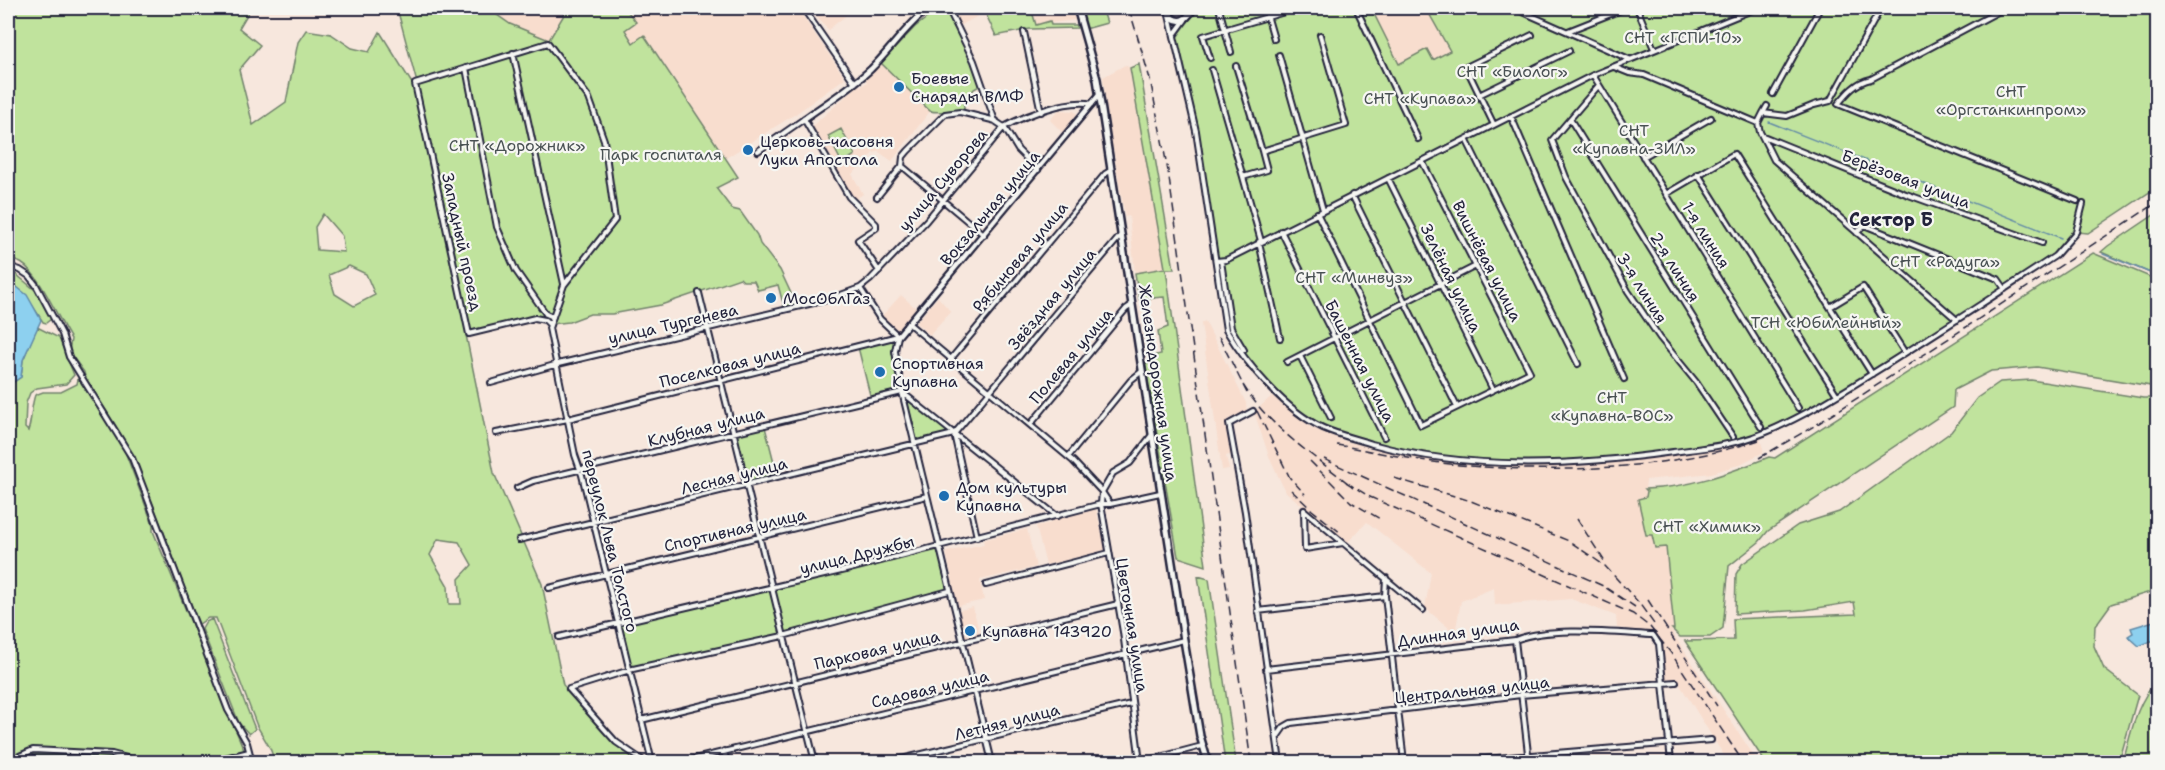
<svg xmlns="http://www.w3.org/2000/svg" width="2165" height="770" font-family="'Shantell Sans',sans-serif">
<rect width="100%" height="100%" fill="#f7e7dd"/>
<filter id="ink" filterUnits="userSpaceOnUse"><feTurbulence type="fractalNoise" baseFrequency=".0167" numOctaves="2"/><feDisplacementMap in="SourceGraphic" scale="12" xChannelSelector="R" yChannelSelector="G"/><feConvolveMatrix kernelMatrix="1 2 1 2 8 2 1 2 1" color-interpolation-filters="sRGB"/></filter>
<g filter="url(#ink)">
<path fill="#f8ddce" d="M487,8H568L549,40L510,24Z
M625,8H797L845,78L797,113L726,158L645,36L633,43L624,29L636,22Z
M821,8H855L828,30L814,13Z
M950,8H983L986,12L959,26Z
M1031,8H1071L1075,20L1036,25Z
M1371,8H1426L1450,51L1433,61L1427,49L1399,64Z
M881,63L930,111L892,161L879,152L873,153L864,164L852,174L863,194L854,200L812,126L859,85L861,87L867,82L865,79Z
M1125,65L1130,68L1166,269L1135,273L1129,216L1125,217L1113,147L1110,146L1103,77Z
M1059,110L1074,111L1077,114L1064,134L1050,120Z
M901,295L918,310L898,332L881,317Z
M938,297L951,312L930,335L916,323Z
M1205,321L1246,403L1247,414L1228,419L1232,454L1226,456L1229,469L1222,470L1201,323Z
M1272,396L1312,428L1345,441L1421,458L1516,465L1618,462L1719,448L1760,438L1764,452L1738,465L1712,473L1646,480L1645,489L1647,494L1646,497L1638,499L1652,534L1666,547L1674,629L1672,630L1674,635L1758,762H1728L1677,680H1663L1661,650L1663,647L1654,633L1617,628L1616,616L1571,599L1495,605L1494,588L1461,601L1455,633L1425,608L1431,573L1367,522L1347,543L1285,491L1269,456L1254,412Z
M1096,509L1106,550L1046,565L1036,526L1051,523L1050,520Z
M1027,529L1036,567L980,580L984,600L958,606L946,552L984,544L983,540Z
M973,607L980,636L963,640L956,611Z"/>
<path fill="#c0e39d" stroke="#71826c" stroke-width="1.5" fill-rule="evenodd" d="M8,8H251L239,28L260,45L239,70L253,125L286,102L298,42L306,30L331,34L352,48L369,52L380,32L413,85L417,83L397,8H487L510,24L549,40L568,8H625L636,22L625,30L633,43L644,35L738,177L716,188L732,209L740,211L757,235L760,244L780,270L796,304L784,307L778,285L758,290L754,281H743L740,278L661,305L612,314H590L569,322L551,324L545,320L535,318L466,335L494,473L542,584L563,685L617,740L649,762H275L270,748L257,726L216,618H208L199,624C176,569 158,511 133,457C120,429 101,404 85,377L84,372L69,352L71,339C58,319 41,275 21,263C17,261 12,260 8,258ZM323,214L342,236L344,252L317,250L315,227ZM349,266L366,274L375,295L354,306L335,294L329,275ZM438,539L459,542L472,565L459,579L461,604H449L448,586L430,555Z
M940,8H948L983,84L974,89L964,102V110C952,109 942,114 930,111L881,63L915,27Z
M983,8H1031L1036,25L1050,21L1051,25H1077V28L1030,29L996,36Z
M1077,8H1102L1107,23L1085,29Z
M1198,8H1371L1399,64L1427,49L1433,60L1450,51L1426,8H2157V187L2088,233L2076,232L2055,256L1957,320L1796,419L1737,442L1624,459L1550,463L1478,461L1388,449L1323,428L1301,415L1268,385L1226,330L1196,131L1175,40Z
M1139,64L1174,269H1166L1206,566L1178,557L1145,364L1152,363L1151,356L1161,354L1158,331L1168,327L1164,297L1139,299L1135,273L1165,268L1130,68Z
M841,129L855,155L842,163L828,136Z
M2157,213V276L2101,252L2108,246Z
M2093,253L2157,280V387L2037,367L1991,371L1954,390L1953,407L1768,531L1759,542L1729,566L1723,628L1710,637H1680L1672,629H1674L1666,547L1655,548L1652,535H1646L1638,499L1646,497L1647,491L1645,489C1689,488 1729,473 1769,457L1775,458Z
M8,270L12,271L35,290L51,319L46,323L43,322C33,306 24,291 8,280Z
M37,327L59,338L74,375L66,384L37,388L30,393L26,403L25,428L28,431C32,419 31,406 35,395L43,392H61L77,384L78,379L80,381L122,444L153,525V531L249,762H8V381L12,383L21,377L23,360Z
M896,338L892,353L901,392L871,399L858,347Z
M2031,380L2143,398H2157V590L2111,604L2095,626L2094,646L2104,669L2138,695L2119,762H1765L1685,641L1734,640L1733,619L1856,614L1854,602L1805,610L1735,614L1736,574L1742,564L1798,525L1839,512L1951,432L1977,398L2000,382Z
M906,397L949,431V433L917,441Z
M765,427L777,474L748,481L736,435Z
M938,550L947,590L780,634L630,667L621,625Z
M1198,576L1209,579L1236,762H1225Z
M212,619L255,729L249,734L239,723L202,629L206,622Z
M2157,681V762H2123C2131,734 2136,702 2157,681Z"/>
<path fill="#8dd0ef" stroke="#628aa7" stroke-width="1.5" d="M8,280L27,295L41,320L23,360L21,377L12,383L8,380Z
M2157,620V639L2139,646L2128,636L2133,633L2131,628Z"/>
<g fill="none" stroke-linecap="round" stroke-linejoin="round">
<path stroke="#628aa7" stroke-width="1.5" d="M1769,122L2061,238
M2103,254L2158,276"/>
<g stroke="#22223b" stroke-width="8">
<path id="minor" d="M803,8L855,83
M948,8L974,61L995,121L1004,127L1018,150L1038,170
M1219,8L1231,52
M1265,8L1274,39
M1356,8L1418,139
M1514,8L1629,59
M1637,8L1654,49
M2005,8L1871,79C1856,82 1847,93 1838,104L2077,201
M1169,15L1196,131L1226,330C1247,365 1286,411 1323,428C1339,435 1356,439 1372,444C1469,471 1575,466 1673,452C1704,448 1735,445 1764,433C1808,415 1847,389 1886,365C1943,329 1999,293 2055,256L2076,232L2083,204
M1568,31L1626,8
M1024,32L1041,112
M1174,35L1185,20
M513,53L564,284
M1279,55L1323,210
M1210,58L1203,36L1298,8
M1236,66L1262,151
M1614,67L1629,73L1644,75L1758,123L1760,132L1774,160L1957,320
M466,68L497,227L516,271L546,314L553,317
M1212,70L1243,177
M1593,75L1798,408
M1599,85L1552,140L1566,177L1628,291L1660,338L1696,382L1733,437
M1773,94L1820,8
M1479,95L1569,51
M1763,113L1767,106
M1511,116L1624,379
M1570,119L1761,427
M1758,123L1763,113L1787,116L1814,105L1830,101L1881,8
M1494,125L1466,67L1532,35
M1763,136L1906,194L2042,243
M1466,139L1578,364
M758,151L804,119L849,197L876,224V228L858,240L879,271
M1643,157L1711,118
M902,166L984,235
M1698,174L1837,395
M1388,178L1493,390
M1666,194L1734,154L1872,374
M1352,195L1457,407
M877,197L902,166L903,157L908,151L945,114L960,112L996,121
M1317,213L1421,425L1530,372L1422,161
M1281,231L1384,437
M1857,233L1864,225L1998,279L2005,289
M1261,241L1243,177L1267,170L1262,151L1346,125L1320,35
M1259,242L1280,338
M1216,261L1226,260L1593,75L1757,8
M1221,261L1231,328L1244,350
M8,266L20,270L29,276L36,285L62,334L69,357L132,458L228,710L247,743L252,762
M860,288L880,319L898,336
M699,293L815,762
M1830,307L1863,287L1905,353
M908,323L1073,461L1102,492L1110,504
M550,325L545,320L535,318L469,334L415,84L548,43L589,98L604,140L615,220L564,285L549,328L575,455L582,475L652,762
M898,336L895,351L902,392L992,762
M1300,356L1331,418
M950,360L1105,174L1110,171
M1287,362L1476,266
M491,383L558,364L830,299L860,288L870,280L926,221L1004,127C1024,116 1068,98 1092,104
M1253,411L1229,424L1245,512L1280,762
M1030,425L1126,309L1132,305
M496,433L568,419L898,336
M954,434L1121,235
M954,434L977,537
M1068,457L1131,380L1141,372
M517,488L533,481L902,392L1057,516
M1304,510L1423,610
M1304,510L1305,549L1343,543
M519,540L954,434
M1386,578L1385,596L1404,762
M986,585L1109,553
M549,588L927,496
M1258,611L1385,596
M559,637L850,569L1101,504H1110L1160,493
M1515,640L1529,762
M1266,669L1515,640C1549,626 1615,633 1653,635L1659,644L1671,762
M641,720L1118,604
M1277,737L1284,727L1291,723L1521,695L1676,682
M724,751L727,762
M8,761L33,750L112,754L142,762H157
M196,762H209L249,752
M645,762L616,742L569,689L633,669L783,636L949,591
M682,762L1184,640
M889,762L1131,704
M1140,762L1123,632L1101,504L1102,492L1113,473L1130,463L1151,436
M1141,762L1202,746
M1449,762L1711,740"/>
</g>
<g stroke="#22223b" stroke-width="9">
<path id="tertiary" d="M804,119C826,103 851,88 871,69C891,49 907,25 929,8
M898,336L1100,94"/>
</g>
<g stroke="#22223b" stroke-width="10">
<path id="secondary" d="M1077,8L1097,79L1184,640L1200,736L1208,762
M1167,8L1172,18C1183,25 1188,16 1194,8"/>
</g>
<use href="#minor" stroke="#f6f6f2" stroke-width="4"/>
<use href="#tertiary" stroke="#f6f6f2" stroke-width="4.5"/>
<use href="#secondary" stroke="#f6f6f2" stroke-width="5"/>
<path stroke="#22223b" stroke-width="1.5" stroke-dasharray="9 4.5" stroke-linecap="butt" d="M1129,8L1150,79L1168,171L1251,762
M1219,337L1247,393
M1246,366L1284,405L1303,420
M1243,385C1269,427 1314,456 1353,487
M1257,411L1290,478L1305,494
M1337,445C1377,452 1418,461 1459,465C1557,474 1666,470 1759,440
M1759,458L1816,425L2158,202
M1324,459L1603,586L1635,607
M1310,461L1351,502L1382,520
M1394,478L1471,501L1569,541L1605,566L1639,603L1654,624
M1346,482L1370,497L1633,614L1650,627L1671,653L1743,762
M1291,490L1312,510L1341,533
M1577,519L1605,562
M1648,600L1717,706"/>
</g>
</g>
<g fill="#1f6fb2" stroke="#f6f6f2" stroke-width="2">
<circle cx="899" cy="87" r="6"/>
<circle cx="748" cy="150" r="6"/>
<circle cx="771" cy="298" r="6"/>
<circle cx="880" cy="372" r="6"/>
<circle cx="944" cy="496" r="6"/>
<circle cx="970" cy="631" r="6"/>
</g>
<g text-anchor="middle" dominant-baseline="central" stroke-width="4.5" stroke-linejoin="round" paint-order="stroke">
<g font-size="16" fill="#4a5254" stroke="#f6f6f2">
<text x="1683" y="37">СНТ «ГСПИ-10»</text>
<text x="1512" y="71">СНТ «Биолог»</text>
<text x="2011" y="91">СНТ<tspan x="2011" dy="18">«Оргстанкинпром»</tspan></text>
<text x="1420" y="98">СНТ «Купава»</text>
<text x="1634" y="130">СНТ<tspan x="1634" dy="18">«Купавна-ЗИЛ»</tspan></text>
<text x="517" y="145">СНТ «Дорожник»</text>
<text x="661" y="154">Парк госпиталя</text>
<text x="1945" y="261">СНТ «Радуга»</text>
<text x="1354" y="277">СНТ «Минвуз»</text>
<text x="1826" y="322">ТСН «Юбилейный»</text>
<text x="1612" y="397">СНТ<tspan x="1612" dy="18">«Купавна-ВОС»</tspan></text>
<text x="1707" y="526">СНТ «Химик»</text>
</g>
<g font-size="16" fill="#22223b" stroke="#f6f6f2" text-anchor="start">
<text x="911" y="78">Боевые<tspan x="911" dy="18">Снаряды ВМФ</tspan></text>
<text x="760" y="141">Церковь-часовня<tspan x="760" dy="18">Луки Апостола</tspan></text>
<text x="783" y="298">МосОблГаз</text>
<text x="892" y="363">Спортивная<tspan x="892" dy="18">Купавна</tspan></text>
<text x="956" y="487">Дом культуры<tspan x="956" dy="18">Купавна</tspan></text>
<text x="982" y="631">Купавна 143920</text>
</g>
<g font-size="16" fill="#22223b" stroke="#f6f6f2">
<text transform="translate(1906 179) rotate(21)">Берёзовая улица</text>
<text transform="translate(943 180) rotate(-50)">улица Суворова</text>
<text transform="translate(990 208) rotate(-50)">Вокзальная улица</text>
<text transform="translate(1706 235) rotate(58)">1-я линия</text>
<text transform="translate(462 242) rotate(78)">Западный проезд</text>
<text transform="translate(1020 257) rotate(-50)">Рябиновая улица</text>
<text transform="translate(1487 261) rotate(63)">Вишнёвая улица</text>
<text transform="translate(1675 267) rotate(58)">2-я линия</text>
<text transform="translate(1451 278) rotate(64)">Зелёная улица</text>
<text transform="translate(1642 288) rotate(58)">3-я линия</text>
<text transform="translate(1052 299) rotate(-50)">Звёздная улица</text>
<text transform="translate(673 324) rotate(-13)">улица Тургенева</text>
<text transform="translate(1071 356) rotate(-50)">Полевая улица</text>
<text transform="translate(1360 361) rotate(63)">Башенная улица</text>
<text transform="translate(730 365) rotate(-14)">Поселковая улица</text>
<text transform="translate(1158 383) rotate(82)">Железнодорожная улица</text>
<text transform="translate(706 427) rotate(-14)">Клубная улица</text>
<text transform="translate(734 476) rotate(-14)">Лесная улица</text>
<text transform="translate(735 530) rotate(-13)">Спортивная улица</text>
<text transform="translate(610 541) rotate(76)">переулок Льва Толстого</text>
<text transform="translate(857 555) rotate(-14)">улица Дружбы</text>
<text transform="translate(1132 625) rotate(81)">Цветочная улица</text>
<text transform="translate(1458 633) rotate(-8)">Длинная улица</text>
<text transform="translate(877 650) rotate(-13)">Парковая улица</text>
<text transform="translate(930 689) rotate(-13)">Садовая улица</text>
<text transform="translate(1472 690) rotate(-6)">Центральная улица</text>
<text transform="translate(1007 722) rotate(-14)">Летняя улица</text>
</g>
<g font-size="18" font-weight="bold" fill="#22223b" stroke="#f6f6f2">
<text x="1891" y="220">Сектор Б</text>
</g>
</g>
<rect width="2165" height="770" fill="none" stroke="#f6f6f2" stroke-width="30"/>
<rect x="15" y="15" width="2135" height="740" fill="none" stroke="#22223b" stroke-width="2" filter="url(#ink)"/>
</svg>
